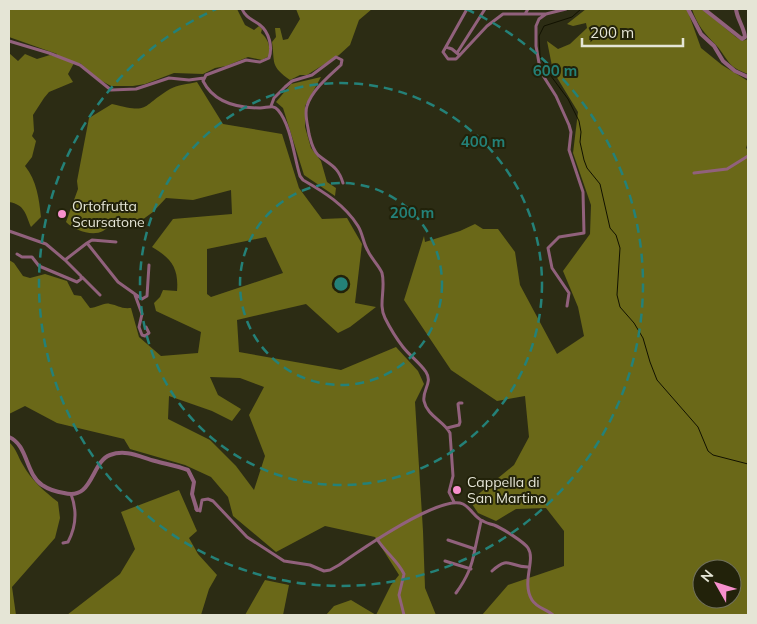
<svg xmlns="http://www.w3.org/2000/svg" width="757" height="624" font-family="Mulish,sans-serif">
<rect width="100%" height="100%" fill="#2c2c14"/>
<path fill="#6a6818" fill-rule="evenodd" d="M9,9H237L245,25L254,30L259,26L262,29L261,33C269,40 270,46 269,56L262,60L248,57L226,66L215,68L203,74L174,73L145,84L133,86H111L98,79L80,63H74L68,74L73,82L49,92L44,98L33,115L34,131L32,136L36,141L32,157L25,166C37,181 39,199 41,217L31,227C25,213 25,205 9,202V70L10,68L9,67V53L18,61L25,54L37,59L50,55L57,57V54L9,37Z
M296,9H372L359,20L350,45L339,55L307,75H300L290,80C270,66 275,63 272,42L276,37L275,28H280L283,40L288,39L300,19Z
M586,9H687L701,48L722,65L748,81V142L746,148L748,150V615H482L508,585L564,566V531L546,508L516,509L496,521L478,513L470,501L514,465L529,437L525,396L497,401L451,370L404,300L424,236L425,242L460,231L475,224L483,229H498L515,252L520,285L557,354L584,336L578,307L563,271L590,234L591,205L573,153L578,112L553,71L547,41L558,49L570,44L587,28L586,23L573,26L567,24ZM702,569H732V599H702Z
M692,9H702L736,37L742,41L748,39V36V74C726,66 730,61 716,45C705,34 697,25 692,9Z
M321,77L305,106V127L311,148L321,161L327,182L336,188L335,196L304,175L283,108L276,102L291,84Z
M197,82L223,124L282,134L299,188L322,219L347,218L362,244L355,303L376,307L350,327L338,333L306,304L237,320L239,352L341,370L396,347L418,371L424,384L415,402L423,531L425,588L436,615H326L334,606L351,600L376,615L391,585L399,575L375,537L325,526L276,552L233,516L228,497L211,477L185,465L130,449L124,439L57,423L25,406L9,414V260L14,263L23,276L30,278L45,274L67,281L74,295L81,296L90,308C97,308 104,302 110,304C118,305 120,309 131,308L139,337L161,356L198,353L201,332L156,311L154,303L160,297L163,290L177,291C179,268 171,258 152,247L173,219L232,214L231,190L193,200L166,198L153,212L135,225L130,219C113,215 115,224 103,231C92,237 74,230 66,222L78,189L77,181L89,118L112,104C151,114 140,107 170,89C177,85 188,84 197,82ZM266,237L283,273L211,297L207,294V249ZM210,377L240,378L264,387L249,415L265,456L254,490L236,466L210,440L168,419L169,396L212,411L232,421L241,409L218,395Z
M9,442C16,448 18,457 23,465C32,481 44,491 58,502L60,518L55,538L12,587L16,615H9Z
M179,490L197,531L189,538L198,554L217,575L209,589L201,615H67L120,574L135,549L121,512Z
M265,580L289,585L283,615H245Z"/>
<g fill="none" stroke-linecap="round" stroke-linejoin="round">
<path stroke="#110" stroke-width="1" d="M581,9L572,17L544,26L539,36L540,56L548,72L568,99L579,121L581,132L580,142L584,160L587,168L600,184L610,228L616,235L620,248L617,295L620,307L634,323L643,338L650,362L657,380L698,427L708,451L713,455L748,464"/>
<path stroke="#91617c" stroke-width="3" d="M242,9C246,18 252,19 260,25C269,32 273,47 269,58L260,62L246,60L206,75L203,81C214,103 237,108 260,108C267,108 273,104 278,110C291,125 294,157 300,176L303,180C324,192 345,205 358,226C363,234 363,243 368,251C371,258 380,267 382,273C386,288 378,305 385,318C390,328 396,338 403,347C410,356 420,363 426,372C433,383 422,390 424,401C427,416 444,421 450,433L453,476L449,492L454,502
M467,9L443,52L448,59H456L459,56L487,26L503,14H546L566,9
M525,14L528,9
M546,14L539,19L536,26V46L539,63L542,74L556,96L569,125L571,132L569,150L583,192L584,233L559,237L548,248L552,268L569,293L567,306
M9,41L49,53L80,65L111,90L136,89L169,78L189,80L204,78
M446,47L452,49L458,54
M457,53L485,9
M271,106L274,98L285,87L292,81L312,75L336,57L342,60L341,65C329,76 312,90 307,106C304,114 308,126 309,134C311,141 312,149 318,155C330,165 338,166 343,183
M694,173L727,169L748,156
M9,231L46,244L65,260L87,243L118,282L142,299L147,296L149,265
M87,243L92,240L116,242
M17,254L22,257H32L39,266L77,282L81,279V276
M65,260L100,295
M135,295L142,314L139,327L142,335L145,336L149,333L146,327
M447,428L459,425L460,422L458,404L459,403H462
M196,509L200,511L202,500L208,499L213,501L247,537L284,561L310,565L324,571L330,570L339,565C359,551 441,494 463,504C471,508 475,518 483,521C486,523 490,524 494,525C502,528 524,542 528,548C536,560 521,582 532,600C537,608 546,609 553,615
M377,539C385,552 398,561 404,574L399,595L404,615
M448,540L475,549L481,521
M63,543L68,542C76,527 77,510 71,494
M445,561L471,569
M492,571C509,555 509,567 528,567
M456,593C467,578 472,566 475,549"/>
<path stroke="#91617c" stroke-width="4" d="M688,9L701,34L714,46L723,61L735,71L748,77
M704,9L742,39L745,37C744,27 737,19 736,9
M9,437C28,445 25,473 42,485C48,489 57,492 64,493C93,501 91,462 110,455C126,449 140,457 155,461C166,464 177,466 188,470L194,482L192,494L197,510"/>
</g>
<g fill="none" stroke="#248178" stroke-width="2.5" stroke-dasharray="9 6">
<circle cx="341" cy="284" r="101"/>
<circle cx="341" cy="284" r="201"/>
<path d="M466 9A302 302 0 1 1 216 9"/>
</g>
<g fill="#f790cd" stroke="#22220a" stroke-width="2">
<circle cx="62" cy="214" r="5"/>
<circle cx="457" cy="490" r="5"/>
</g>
<g text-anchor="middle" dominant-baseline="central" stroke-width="4" stroke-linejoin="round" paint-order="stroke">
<g font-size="14" fill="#e5e5d6" stroke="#22220a" text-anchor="start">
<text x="72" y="206">Ortofrutta<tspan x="72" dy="16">Scursatone</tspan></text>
<text x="467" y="482">Cappella di<tspan x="467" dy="16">San Martino</tspan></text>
</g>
</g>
<circle cx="341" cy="284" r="8" fill="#248178" stroke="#22220a" stroke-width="2.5"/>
<g font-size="15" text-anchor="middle" font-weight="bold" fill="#248178" stroke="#22220a" stroke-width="4" stroke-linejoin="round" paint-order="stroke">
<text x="555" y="76">600 m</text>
<text x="483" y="147">400 m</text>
<text x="412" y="218">200 m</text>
</g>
<rect width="757" height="624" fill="none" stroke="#e5e5d6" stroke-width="20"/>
<g transform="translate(717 584) rotate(309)"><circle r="24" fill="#22220a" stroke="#70705c"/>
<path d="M0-4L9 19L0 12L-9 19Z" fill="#f790cd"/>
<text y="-8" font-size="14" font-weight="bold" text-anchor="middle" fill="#e5e5d6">N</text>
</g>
<path d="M582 38v8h101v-8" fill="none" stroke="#e5e5d6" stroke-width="2.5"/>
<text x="590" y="38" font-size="15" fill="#e5e5d6" stroke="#22220a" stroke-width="4" paint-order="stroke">200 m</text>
</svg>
